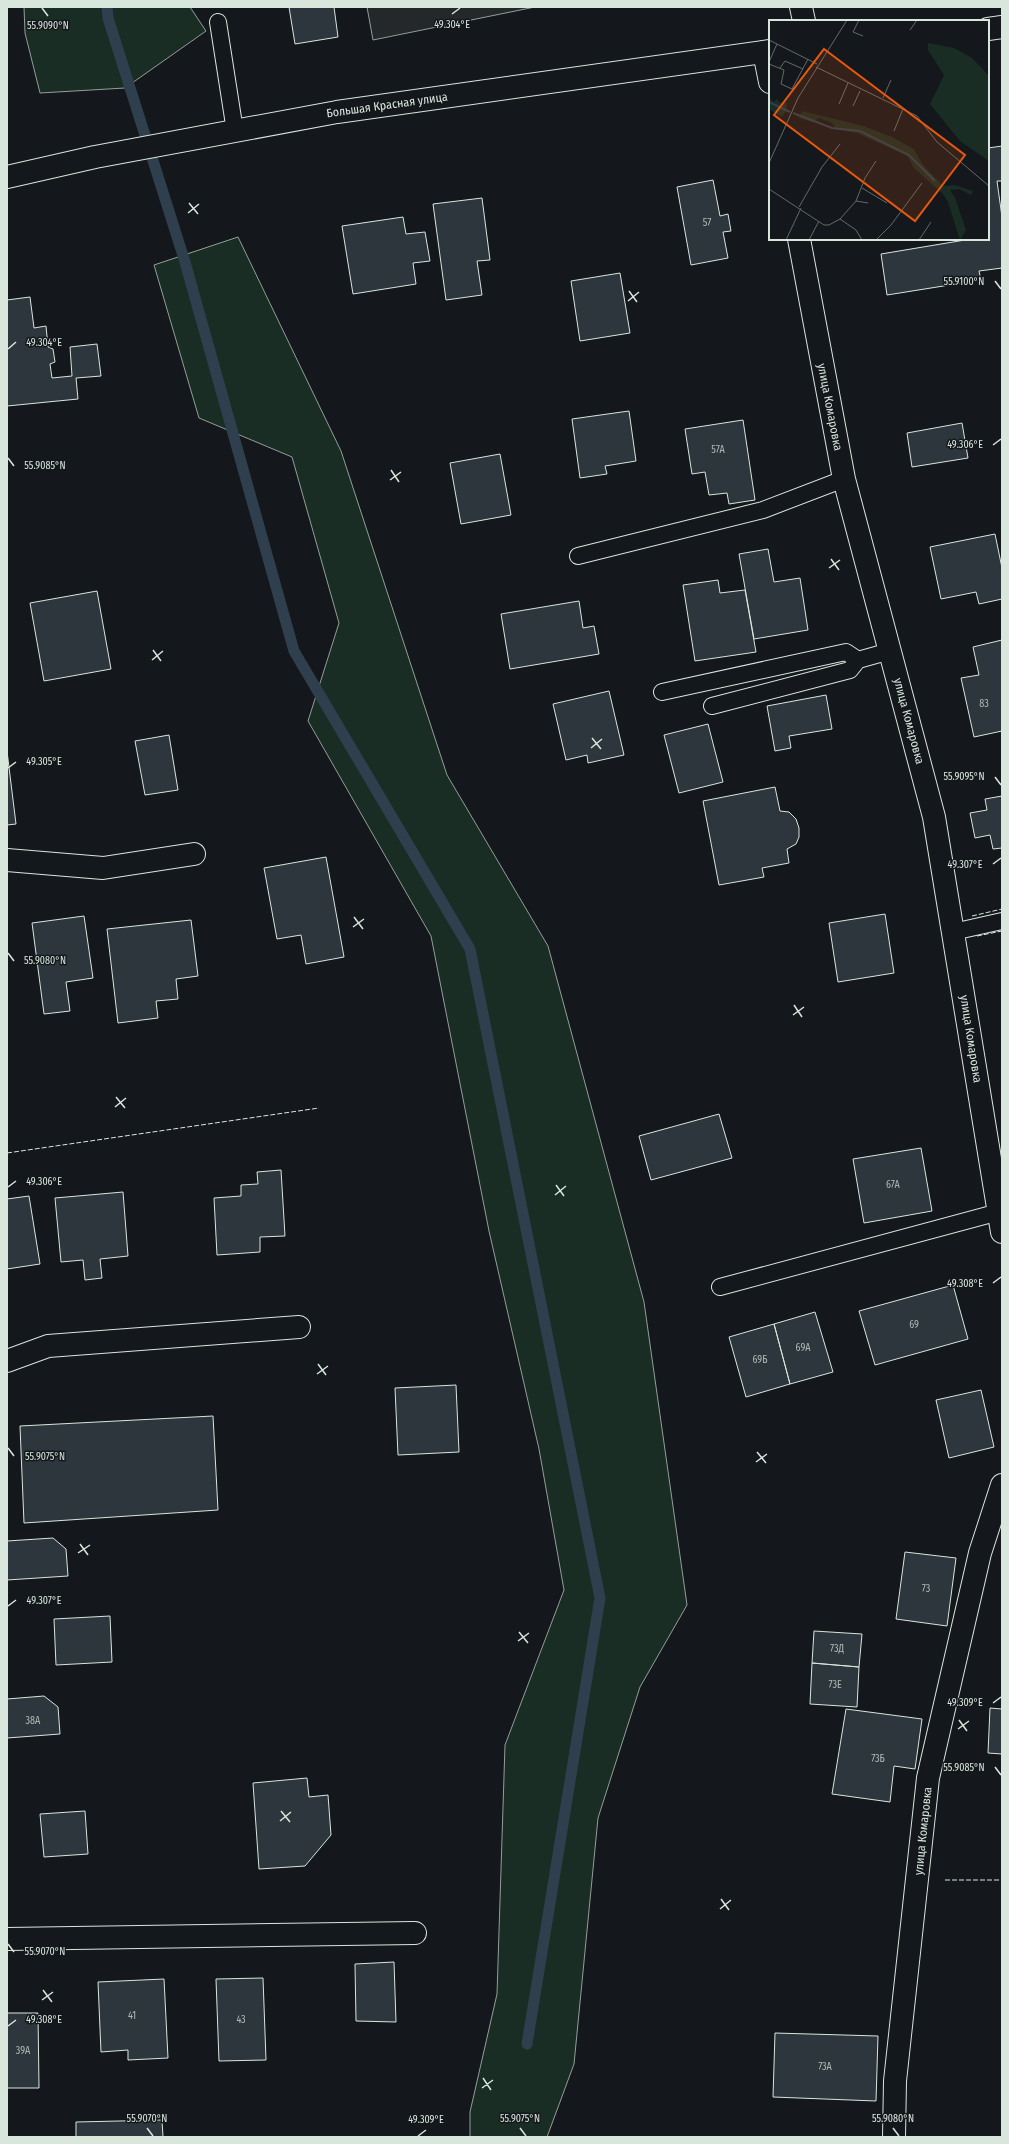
<svg xmlns="http://www.w3.org/2000/svg" width="1009" height="2144" font-family="'Fira Sans Condensed',sans-serif">
<rect width="100%" height="100%" fill="#14181c"/>
<path fill="#1a2d24" stroke="#939e99" d="M24,7H190L206,31L125,88L40,93L25,33Z
M238,237L341,451L447,775L548,946L644,1302L687,1605L640,1687L598,1818L574,2064L547,2137H470V2112L497,1994L505,1745L564,1590L539,1449L489,1231L431,936L308,721L339,623L292,457L199,418L154,265Z"/>
<path fill="#24282b" stroke="#939e99" d="M367,7H535L373,40Z"/>
<g fill="none" stroke-linecap="round" stroke-linejoin="round">
<path stroke="#2f3f4d" stroke-width="11" d="M107,7L108,18L185,262L294,651L470,949L600,1598L527,2044"/>
</g>
<path fill="#2c363c" stroke="#d8e6dc" d="M289,7H334L338,37L295,44Z
M1002,146V181H997L1002,217V268L979,271L981,280L887,295L881,254L971,239H988V148Z
M713,180L720,216L728,214L731,231L723,232L728,258L691,265L677,187Z
M482,198L490,260L477,261L482,295L446,300L433,204Z
M403,217L406,234L425,232L430,261L413,263L416,284L353,294L342,226Z
M620,273L630,333L580,341L571,281Z
M30,297L34,328L46,326L48,347L53,349L55,362L50,364L52,378L72,376L70,347L97,344L101,376L76,378L78,399L7,406V300Z
M629,411L636,461L605,466L607,474L580,478L572,419Z
M743,420L755,500L729,504L727,493L709,495L705,472L692,474L685,429Z
M962,423L968,458L912,467L907,433Z
M500,454L511,515L461,524L450,463Z
M995,534L1002,568V599L979,604L976,592L941,599L930,547Z
M768,549L774,582L800,578L808,630L754,639L739,554Z
M718,580L720,593L745,590L756,652L695,661L683,585Z
M97,591L111,669L44,681L30,603Z
M579,601L583,628L594,626L599,654L510,669L501,614Z
M1002,640V731L974,737L961,678L979,675L973,647Z
M609,691L624,755L588,763L587,755L566,760L553,704Z
M826,695L832,729L789,736L791,748L775,751L767,706Z
M708,724L723,782L679,793L664,735Z
M169,735L178,790L145,795L135,741Z
M7,751L16,824L7,825Z
M775,787L780,811L789,812L796,819L799,828V837L796,844L787,849L789,863L762,868L764,877L719,885L703,801Z
M1002,796V848L993,849L990,835L975,838L970,813L987,810L985,799Z
M326,857L344,957L306,964L301,935L277,939L264,868Z
M885,914L894,973L838,982L829,923Z
M84,916L93,978L66,982L70,1011L44,1014L32,923Z
M191,920L198,976L176,979L178,999L156,1001L158,1018L118,1023L107,929Z
M719,1114L732,1158L651,1180L639,1136Z
M921,1148L932,1211L864,1223L853,1159Z
M281,1170L285,1236L260,1237V1252L217,1255L214,1198L241,1196V1185L258,1184L257,1172Z
M123,1192L128,1256L100,1259L102,1278L85,1280L83,1260L61,1262L55,1198Z
M29,1196L40,1264L7,1269V1199Z
M953,1285L968,1339L875,1365L859,1311Z
M815,1312L833,1372L790,1384L774,1324Z
M774,1324L790,1384L746,1397L729,1337Z
M456,1385L459,1452L398,1455L395,1388Z
M981,1390L994,1447L949,1458L936,1400Z
M213,1416L218,1510L24,1523L20,1426Z
M53,1538L66,1549L68,1576L7,1580V1541Z
M905,1552L956,1558L947,1626L896,1619Z
M110,1616L112,1662L56,1665L54,1619Z
M814,1631L862,1634L859,1667L812,1663Z
M812,1663L859,1667L857,1707L810,1704Z
M44,1696L58,1707L60,1734L7,1738V1699Z
M990,1708L1002,1709V1754L988,1753Z
M846,1709L922,1719L915,1769L894,1766L890,1802L832,1794Z
M307,1778L309,1797L328,1795L331,1835L305,1866L259,1869L253,1783Z
M85,1811L88,1854L44,1857L40,1814Z
M394,1962L396,2022L356,2021L355,1964Z
M263,1978L266,2060L219,2061L216,1979Z
M164,1979L168,2058L128,2060V2050L101,2052L98,1982Z
M7,2013H38L39,2088H7Z
M775,2033L878,2036L876,2101L773,2097Z
M162,2120L163,2137H76V2122Z"/>
<g fill="none" stroke-linecap="round" stroke-linejoin="round">
<g stroke="#d8e6dc" stroke-width="18">
<path id="lane" d="M218,22L235,131
M578,556L763,510L844,479
M662,692L846,652L858,660
M712,706L850,670L858,660L890,651
M953,932L1002,921
M720,1287L999,1212"/>
</g>
<g stroke="#d8e6dc" stroke-width="24">
<path id="street" d="M801,7L804,21
M764,52L770,82
M799,239L844,479L934,817L1002,1232
M7,860L103,868L194,854
M7,1361L48,1346L299,1327
M7,1939L415,1933
M894,2137L895,2081L928,1778L980,1553L1002,1485"/>
</g>
<g stroke="#d8e6dc" stroke-width="24">
<path id="primary" d="M988,29L1002,27
M7,177L95,157L337,112L770,51"/>
</g>
<use href="#lane" stroke="#14181c" stroke-width="16"/>
<use href="#street" stroke="#14181c" stroke-width="22"/>
<use href="#primary" stroke="#14181c" stroke-width="22"/>
<path stroke="#d8e6dc" stroke-width="1" stroke-dasharray="5 2" stroke-linecap="butt" d="M972,916L1002,909
M977,936L1002,931
M7,1153L319,1108
M945,1880H1002"/>
</g>
<path fill="none" stroke="#d8e6dc" stroke-width="1.5" d="M42,8L48,16M452,14L460,8M189,203L198,214M188,213L199,204M995,281L1001,289M629,291L637,302M628,301L639,292M8,349L16,342M993,445L1001,439M8,458L14,466M391,470L399,482M390,480L401,472M831,559L839,570M829,568L840,560M153,650L161,661M152,660L163,651M592,738L601,749M591,748L602,739M8,768L16,762M995,777L1001,785M993,864L1001,858M354,917L363,929M353,927L364,919M8,953L14,961M794,1005L802,1017M793,1015L804,1007M116,1097L125,1108M115,1107L126,1098M556,1185L564,1196M8,1187L16,1181M555,1195L566,1186M993,1283L1001,1277M318,1364L326,1375M317,1374L328,1366M8,1448L14,1456M757,1452L766,1463M756,1462L767,1454M80,1544L88,1555M78,1553L90,1545M8,1606L16,1600M519,1632L528,1643M518,1641L529,1633M993,1703L1001,1697M959,1720L967,1731M958,1729L969,1721M995,1767L1001,1775M281,1811L290,1822M280,1821L291,1812M721,1899L729,1910M720,1909L731,1900M8,1944L14,1952M43,1990L52,2002M42,2000L53,1992M8,2026L16,2020M483,2078L491,2090M482,2088L493,2080M147,2128L153,2136M520,2128L526,2136M893,2128L899,2136M418,2136L426,2130"/>
<g text-anchor="middle" dominant-baseline="central" stroke-width="3" stroke-linejoin="round" paint-order="stroke">
<g font-size="10" fill="#adbab4">
<text x="707" y="223">57</text>
<text x="718" y="450">57А</text>
<text x="984" y="704">83</text>
<text x="893" y="1185">67А</text>
<text x="914" y="1325">69</text>
<text x="803" y="1348">69А</text>
<text x="760" y="1360">69Б</text>
<text x="926" y="1589">73</text>
<text x="837" y="1649">73Д</text>
<text x="835" y="1685">73Е</text>
<text x="33" y="1721">38А</text>
<text x="878" y="1759">73Б</text>
<text x="132" y="2016">41</text>
<text x="241" y="2020">43</text>
<text x="23" y="2051">39А</text>
<text x="825" y="2067">73А</text>
</g>
<g font-size="12" fill="#d8e6dc" stroke="#14181c">
<text transform="translate(387 105) rotate(-8)">Большая Красная улица</text>
<text transform="translate(830 407) rotate(79)">улица Комаровка</text>
<text transform="translate(909 721) rotate(75)">улица Комаровка</text>
<text transform="translate(971 1039) rotate(81)">улица Комаровка</text>
<text transform="translate(923 1831) rotate(-84)">улица Комаровка</text>
</g>
</g>
<g transform="translate(769 20)">
<rect width="220" height="220" fill="#14181c"/>
<path d="M159,23L185,28L203,38L220,56V141L191,121L161,84L175,55L159,30ZM0,76L4,82L8,79L11,83H18L17,91L13,97L0,89ZM33,91L95,106L123,117L145,129L154,145L174,166L185,165L204,171L202,175L190,169L181,170L186,178L197,210L191,220L179,182L174,174L145,148L138,136L88,113L68,110L63,103L50,98L43,102L30,98Z" fill="#1a2d24"/>
<path fill="none" stroke="#2f3f4d" stroke-width="2" d="M0,82L21,92M24,93L63,108L91,111L140,135L166,161"/>
<path fill="none" stroke="#626a69" stroke-width="1" d="M90,0L84,12L94,16M141,10L148,0M0,20L48,44M0,42L8,24M0,44L15,50L12,64L23,69L39,39M47,47L148,96L168,122L220,166M11,48L16,41L34,49M114,78L122,60M70,84L79,63M84,86L91,71M125,111L134,89M0,143L29,78L78,0M93,168L118,183M0,169L55,205H60L71,199L87,181L96,158L107,141M87,181L99,183M30,187L53,147L71,124M71,199L87,210L93,220M17,220L32,188M40,220L50,201M107,220L122,205L153,163M150,220L162,202"/>
<path fill="#e8590c" fill-opacity="0.15" stroke="#e8590c" stroke-width="2" d="M55,29L196,135L146,201L5,95Z"/>
<rect width="220" height="220" fill="none" stroke="#d8e6dc" stroke-width="2"/>
</g>
<g font-size="10" text-anchor="middle" fill="#d8e6dc" stroke="#14181c" stroke-width="3" stroke-linejoin="round" paint-order="stroke">
<text x="452" y="28">49.304°E</text>
<text x="48" y="29">55.9090°N</text>
<text x="964" y="285">55.9100°N</text>
<text x="44" y="346">49.304°E</text>
<text x="965" y="448">49.306°E</text>
<text x="45" y="469">55.9085°N</text>
<text x="44" y="765">49.305°E</text>
<text x="964" y="780">55.9095°N</text>
<text x="965" y="868">49.307°E</text>
<text x="45" y="964">55.9080°N</text>
<text x="44" y="1185">49.306°E</text>
<text x="965" y="1287">49.308°E</text>
<text x="45" y="1460">55.9075°N</text>
<text x="44" y="1604">49.307°E</text>
<text x="965" y="1706">49.309°E</text>
<text x="964" y="1771">55.9085°N</text>
<text x="45" y="1955">55.9070°N</text>
<text x="44" y="2023">49.308°E</text>
<text x="147" y="2122">55.9070°N</text>
<text x="520" y="2122">55.9075°N</text>
<text x="893" y="2122">55.9080°N</text>
<text x="426" y="2123">49.309°E</text>
</g>
<rect width="1009" height="2144" fill="none" stroke="#d8e6dc" stroke-width="16"/>
</svg>
